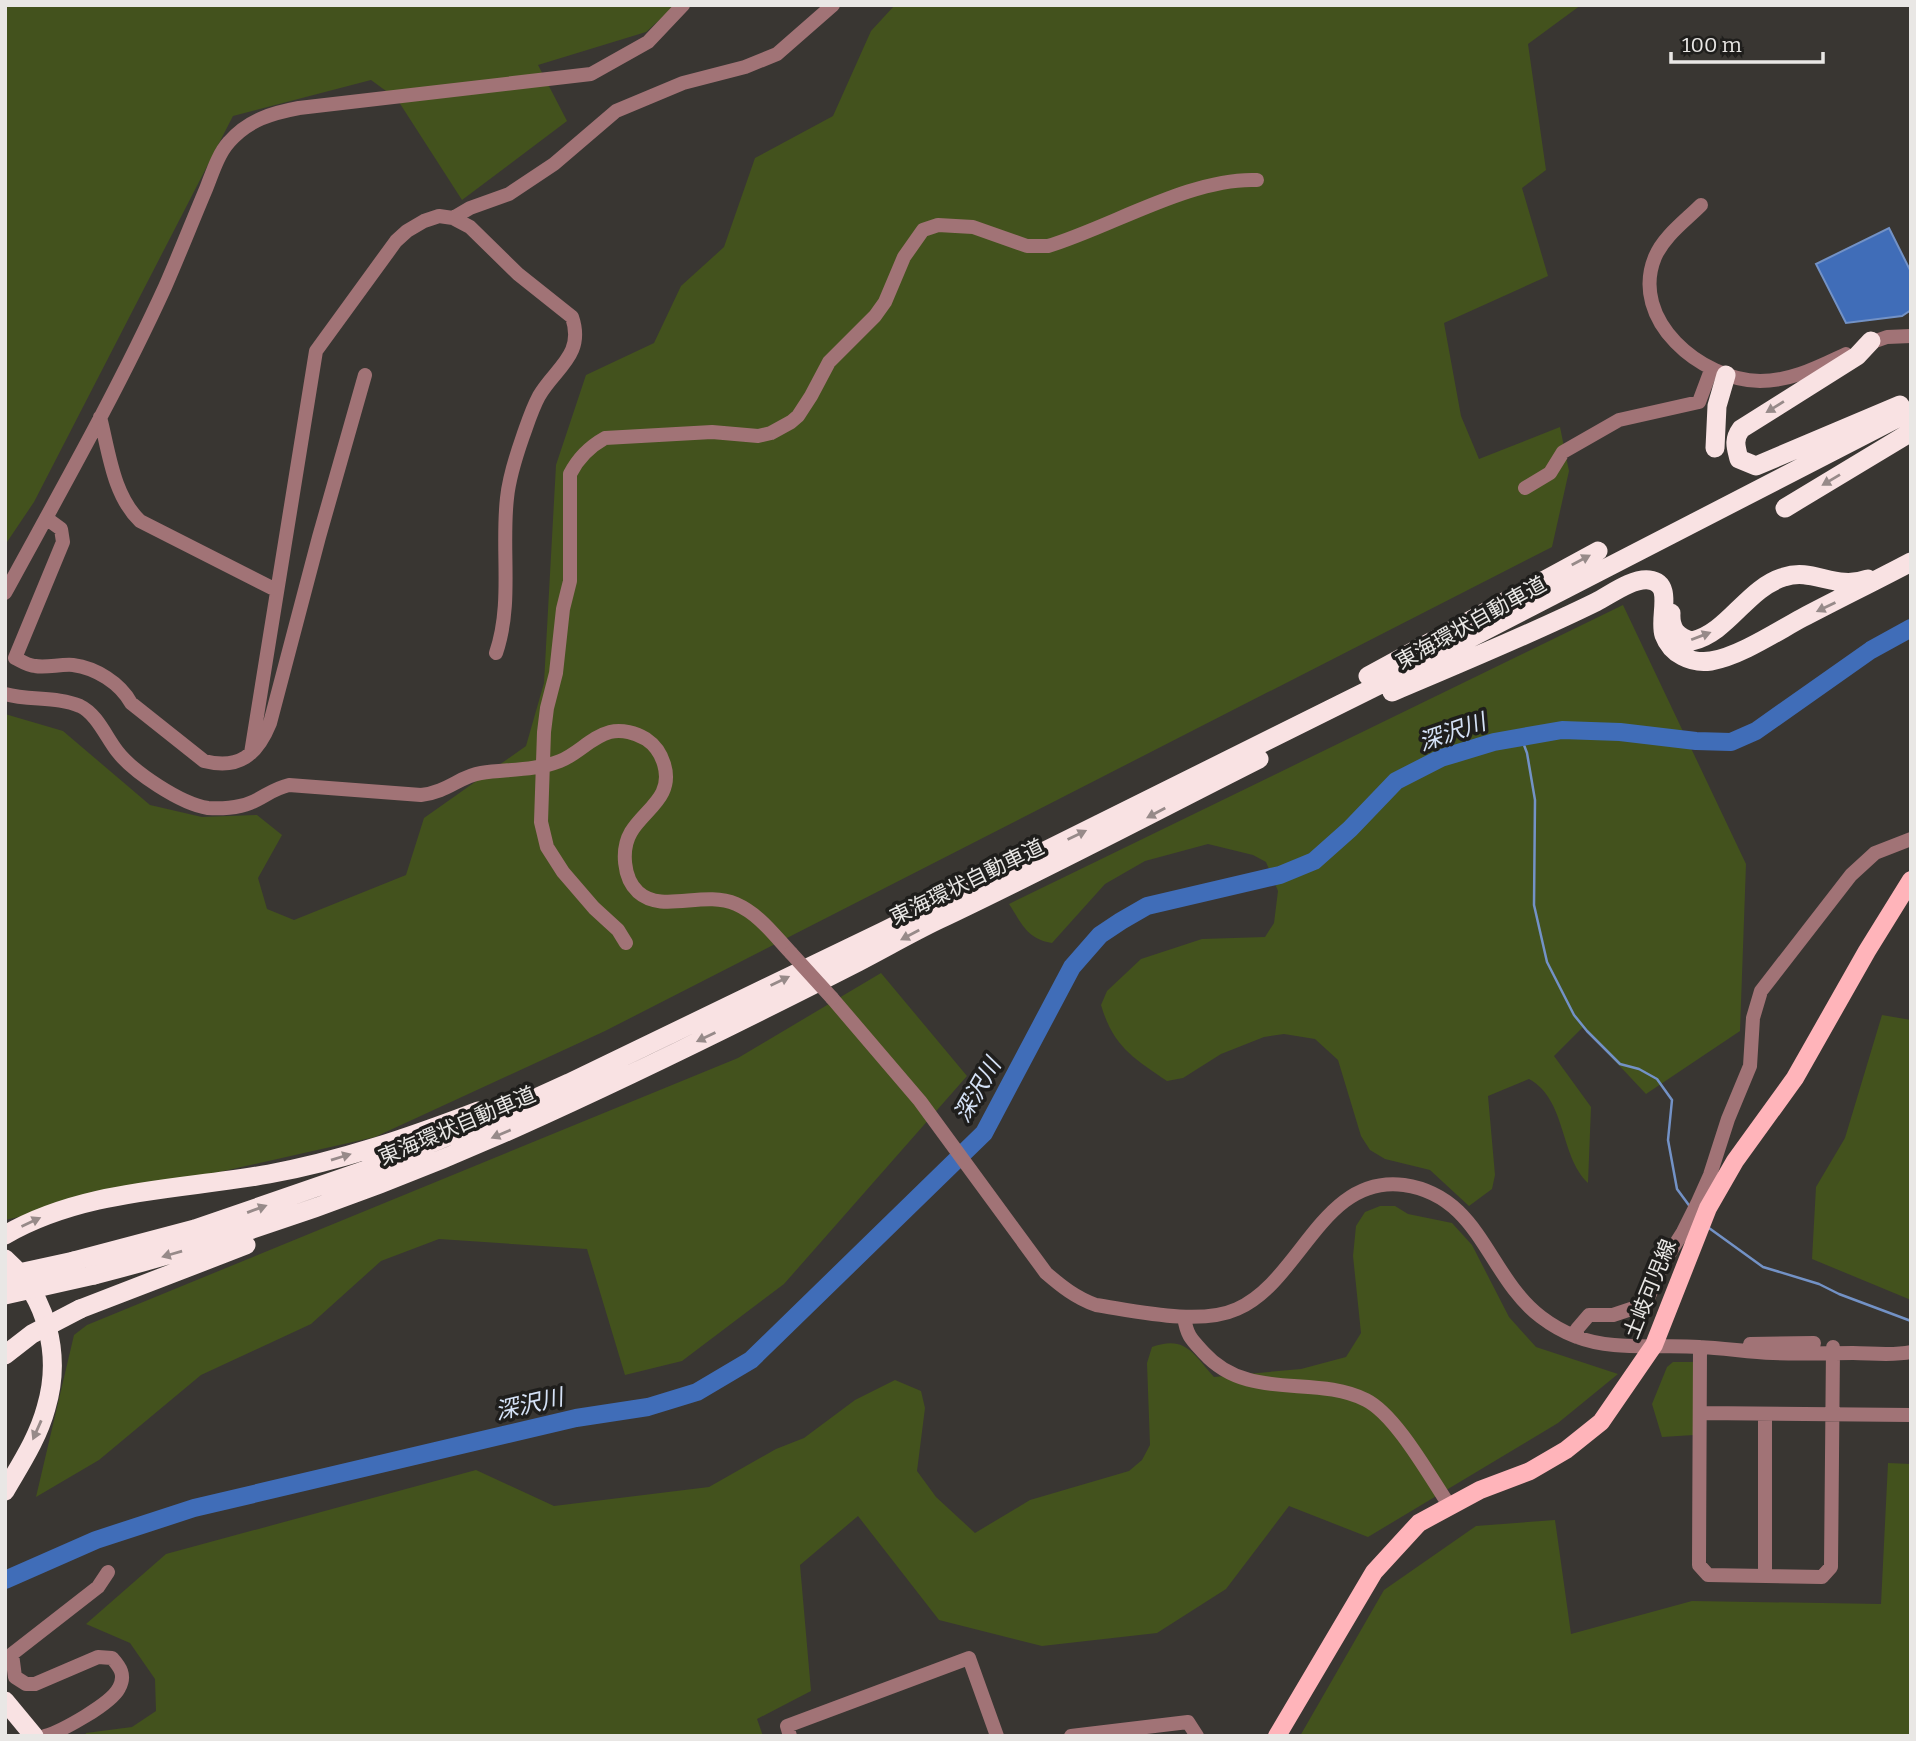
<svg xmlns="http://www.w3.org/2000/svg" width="1916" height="1741" font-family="Bitter,'Noto Sans JP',serif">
<rect width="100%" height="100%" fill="#393632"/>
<path fill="#43521d" d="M5,5H676L646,32L538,65L567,121L462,200L397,99L371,80L233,116L34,502L5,545Z
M957,5H1581L1528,44L1546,170L1522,188L1548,276L1444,323L1461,416L1479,459L1560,427L1569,471L1552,547L605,1031L375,1137L5,1220V714L63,731L150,805L202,817L257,815L282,835L258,878L267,909L294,920L406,875L424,818L526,746L544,683L556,465L586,375L654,343L681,286L724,247L755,158L833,116L871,31L894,6Z
M1623,605L1746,864L1740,1031L1646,1094L1583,1027L1554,1056L1591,1107L1588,1183C1559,1155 1567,1100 1529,1079L1488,1096L1495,1175L1492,1189L1469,1206L1430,1170L1385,1159L1370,1150L1361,1136L1338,1060L1315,1039L1284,1034L1264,1037L1221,1054L1183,1078L1167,1081C1133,1058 1113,1046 1101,1005L1107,991L1141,959L1202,939L1265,937L1274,923L1278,891L1266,862L1253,855L1208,844L1145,861L1105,884L1052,943C1027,939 1022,924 1009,904Z
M881,973L967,1076L784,1284L682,1361L625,1375L587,1249L439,1239L381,1261L311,1324L201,1375L99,1460L36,1497L74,1335L87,1325L738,1058Z
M1882,1015L1911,1020V1300L1812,1259L1816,1187L1845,1138Z
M1380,1206H1395L1408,1214L1452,1223L1472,1245L1509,1317L1536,1347L1618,1374L1558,1423L1368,1537L1289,1506L1226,1589L1157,1633L1042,1646L939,1620L858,1516L800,1565L811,1691L757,1719L763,1736H85L86,1733L132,1727L156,1711L155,1679L130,1643L86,1624L166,1554L476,1470L554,1506L709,1487L776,1449L804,1438L855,1400L895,1380L921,1391L925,1408L917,1471L936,1497L975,1533L1030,1500L1129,1471L1142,1460L1150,1445L1147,1363L1152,1347C1186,1335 1193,1354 1214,1377L1301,1369L1346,1357L1361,1333L1353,1256L1356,1226L1365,1212Z
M1673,1362H1694V1435L1662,1437L1652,1404L1667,1367Z
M1888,1463L1911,1464V1736H1300L1384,1590L1476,1526L1555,1520L1571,1634L1692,1601L1881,1604Z"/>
<path fill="#406db8" stroke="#7392c6" stroke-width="2" d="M1889,228L1911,272V310L1902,316L1846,323L1816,264Z"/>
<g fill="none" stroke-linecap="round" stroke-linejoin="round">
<path stroke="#7392c6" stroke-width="2.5" d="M1521,737L1527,753L1535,800L1534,905L1547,962L1574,1015L1587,1031L1620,1064L1639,1069L1657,1079L1672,1100L1668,1140L1677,1189L1691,1208
M1709,1228L1763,1267L1819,1284L1839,1294L1911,1321"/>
<path stroke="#406db8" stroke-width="18" d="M5,1580L96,1540L194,1508L576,1418L648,1407L697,1392L751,1360L984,1133L1072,967L1100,935L1121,921L1147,906L1280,875L1314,861L1350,829L1396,781L1441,758L1494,742L1562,730L1620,732L1696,741L1731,742L1756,731L1871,650L1911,628"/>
<path stroke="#a17376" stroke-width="14" d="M1701,205C1685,221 1664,236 1655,257C1629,320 1701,380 1760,381C1792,381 1818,367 1846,354
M453,218L470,208L509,194L554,164L616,111L683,83L745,67L777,54L833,5
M1864,345L1887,337L1911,336
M100,417C109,452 113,495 140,521L276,590
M1525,488L1550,473L1563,452L1619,420L1699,402L1711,370
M46,518L61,529L63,542L15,658C21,661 28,666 35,666C47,668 60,664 73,665C96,668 120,683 131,703L204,761C239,770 257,755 270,723L319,537L365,375
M5,593C60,492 117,392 165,287C179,255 192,222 206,189C212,174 218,154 229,142C248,120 272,113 299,108L591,74L648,42L683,5
M5,694C29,701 57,696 80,706C97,714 106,737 117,751C133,772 181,804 208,808C220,809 238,808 250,803C265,797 272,789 289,785L421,795C448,792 460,776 481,773C508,769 534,771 560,761C578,754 591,737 610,732C622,729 636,733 646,739C655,745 661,754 664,764C674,797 645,809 631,832C621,849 623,878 638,892C662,914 703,890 736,904C759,914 774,935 791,953
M251,753L316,351L396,241L407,231L424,221L439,216L453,218L470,227L518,274L572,317C585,355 555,368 539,396C532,409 528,422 523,436C516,456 509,478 507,498C501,550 513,603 496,653
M626,943L618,930L594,908L563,872L547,847L541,822L544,732L547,708L556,673L563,609L570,581V474C578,458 589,447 605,438L712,432L758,436L771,433L791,422L798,416L811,396L829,362L875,316L885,302L904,257L923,230L938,225L973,227L1027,246H1048C1111,227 1192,177 1257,180
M832,998L920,1101L1046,1273C1061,1286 1076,1298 1096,1305C1136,1311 1200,1326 1237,1309C1301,1281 1322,1174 1404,1185C1481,1196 1487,1276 1541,1317C1562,1333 1587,1343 1614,1345C1642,1348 1671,1345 1699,1347C1724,1348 1748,1352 1773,1353C1799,1354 1826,1353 1853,1353C1871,1353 1892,1356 1911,1352
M1184,1317C1187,1336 1191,1339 1204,1353C1248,1402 1315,1374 1366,1400C1396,1415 1430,1477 1449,1505
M1577,1337V1329L1589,1315H1613L1634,1308L1649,1296L1664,1262L1683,1232L1697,1204L1710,1175L1728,1119L1750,1066L1753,1018L1761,991L1851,875L1875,853L1911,839
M1750,1344L1814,1343
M1700,1347L1699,1565L1708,1575L1822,1577L1831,1567L1833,1347
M1701,1413L1911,1415
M1765,1575V1414
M45,1736C62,1731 111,1704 119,1688C126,1675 120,1667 112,1658L98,1657L35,1684H26L15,1677L12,1654L98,1587L108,1572
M790,1736L787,1726L969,1658L997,1736
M1071,1736L1188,1722L1197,1736"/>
<path stroke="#ffb4ba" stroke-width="18" d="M1277,1736L1374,1572L1419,1523L1480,1490L1530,1471L1566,1450L1601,1422L1654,1345L1708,1208L1735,1161L1795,1078L1867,951L1911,880"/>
<path stroke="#f9e2e3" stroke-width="19" d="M1871,341L1857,356L1741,429C1733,440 1736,447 1739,459L1756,466L1900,405
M1715,448L1717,406L1726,375
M1785,508L1911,432
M1671,613C1670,629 1677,637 1692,641C1728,633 1747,588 1784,577C1813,567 1835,591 1868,579
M1368,676L1598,551
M1392,692C1460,663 1529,635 1596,602C1610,595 1632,578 1649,580C1675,583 1658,618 1664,635C1671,654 1691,664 1711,661C1740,656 1776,632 1802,618C1838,599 1875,581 1911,562
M5,1235C84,1189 181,1190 269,1174C340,1161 410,1137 478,1111
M5,1259C47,1296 62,1355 46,1408C38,1438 20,1465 5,1491
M74,1261L195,1229L363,1171L485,1121L569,1083L884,931L1387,681L1911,411
M94,1275C239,1238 381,1188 517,1127C633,1075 746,1019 858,962C885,948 911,933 938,920C1046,869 1152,813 1259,759
M80,1309L246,1245
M5,1701L34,1736"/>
<path stroke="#a17376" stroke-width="14" d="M791,953L832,998"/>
<path stroke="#f9e2e3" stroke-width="19" d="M5,1276L74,1261
M5,1295L94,1275
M5,1355L32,1334L80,1309"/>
</g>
<defs><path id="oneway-solid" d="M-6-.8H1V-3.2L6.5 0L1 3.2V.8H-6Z" transform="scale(1.75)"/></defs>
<g fill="#978a89">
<use href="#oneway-solid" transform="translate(1775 407) rotate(148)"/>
<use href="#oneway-solid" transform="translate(1831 480) rotate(149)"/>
<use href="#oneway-solid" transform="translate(1581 560) rotate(-28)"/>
<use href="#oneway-solid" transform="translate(1826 607) rotate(154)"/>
<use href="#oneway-solid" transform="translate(1701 636) rotate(-21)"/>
<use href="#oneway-solid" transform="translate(1156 813) rotate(152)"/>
<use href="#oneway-solid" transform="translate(1077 835) rotate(-26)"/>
<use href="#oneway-solid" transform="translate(910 935) rotate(152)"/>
<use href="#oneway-solid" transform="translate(780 981) rotate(-26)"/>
<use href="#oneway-solid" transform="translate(706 1037) rotate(154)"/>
<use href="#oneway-solid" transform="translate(501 1134) rotate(157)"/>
<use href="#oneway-solid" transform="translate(341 1157) rotate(-17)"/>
<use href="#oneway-solid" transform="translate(257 1209) rotate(-20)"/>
<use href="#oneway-solid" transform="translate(31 1222) rotate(-25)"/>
<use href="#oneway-solid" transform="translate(172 1254) rotate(164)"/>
<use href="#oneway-solid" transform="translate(37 1430) rotate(114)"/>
</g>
<g text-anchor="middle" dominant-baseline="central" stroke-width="7" stroke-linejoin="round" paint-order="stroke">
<g font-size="21" fill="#e9e7e5" stroke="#1f1e1c">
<text transform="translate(1471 623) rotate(-29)">東海環状自動車道</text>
<text transform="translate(967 882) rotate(-26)">東海環状自動車道</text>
<text transform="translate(457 1126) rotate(-23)">東海環状自動車道</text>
<text transform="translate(1650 1289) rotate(-68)">土岐可児線</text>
</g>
<g font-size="23" font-style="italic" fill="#d5e2f7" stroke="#1f1e1c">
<text transform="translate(1452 732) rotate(-19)">深沢川</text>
<text transform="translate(977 1090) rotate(-60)">深沢川</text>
<text transform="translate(529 1404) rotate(-13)">深沢川</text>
</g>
</g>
<rect width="1916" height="1741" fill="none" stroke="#e9e7e5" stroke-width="14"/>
<path d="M1671 52v10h152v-10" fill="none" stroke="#e9e7e5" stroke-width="3.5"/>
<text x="1682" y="52" font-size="21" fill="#e9e7e5" stroke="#1f1e1c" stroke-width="5" paint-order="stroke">100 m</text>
</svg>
